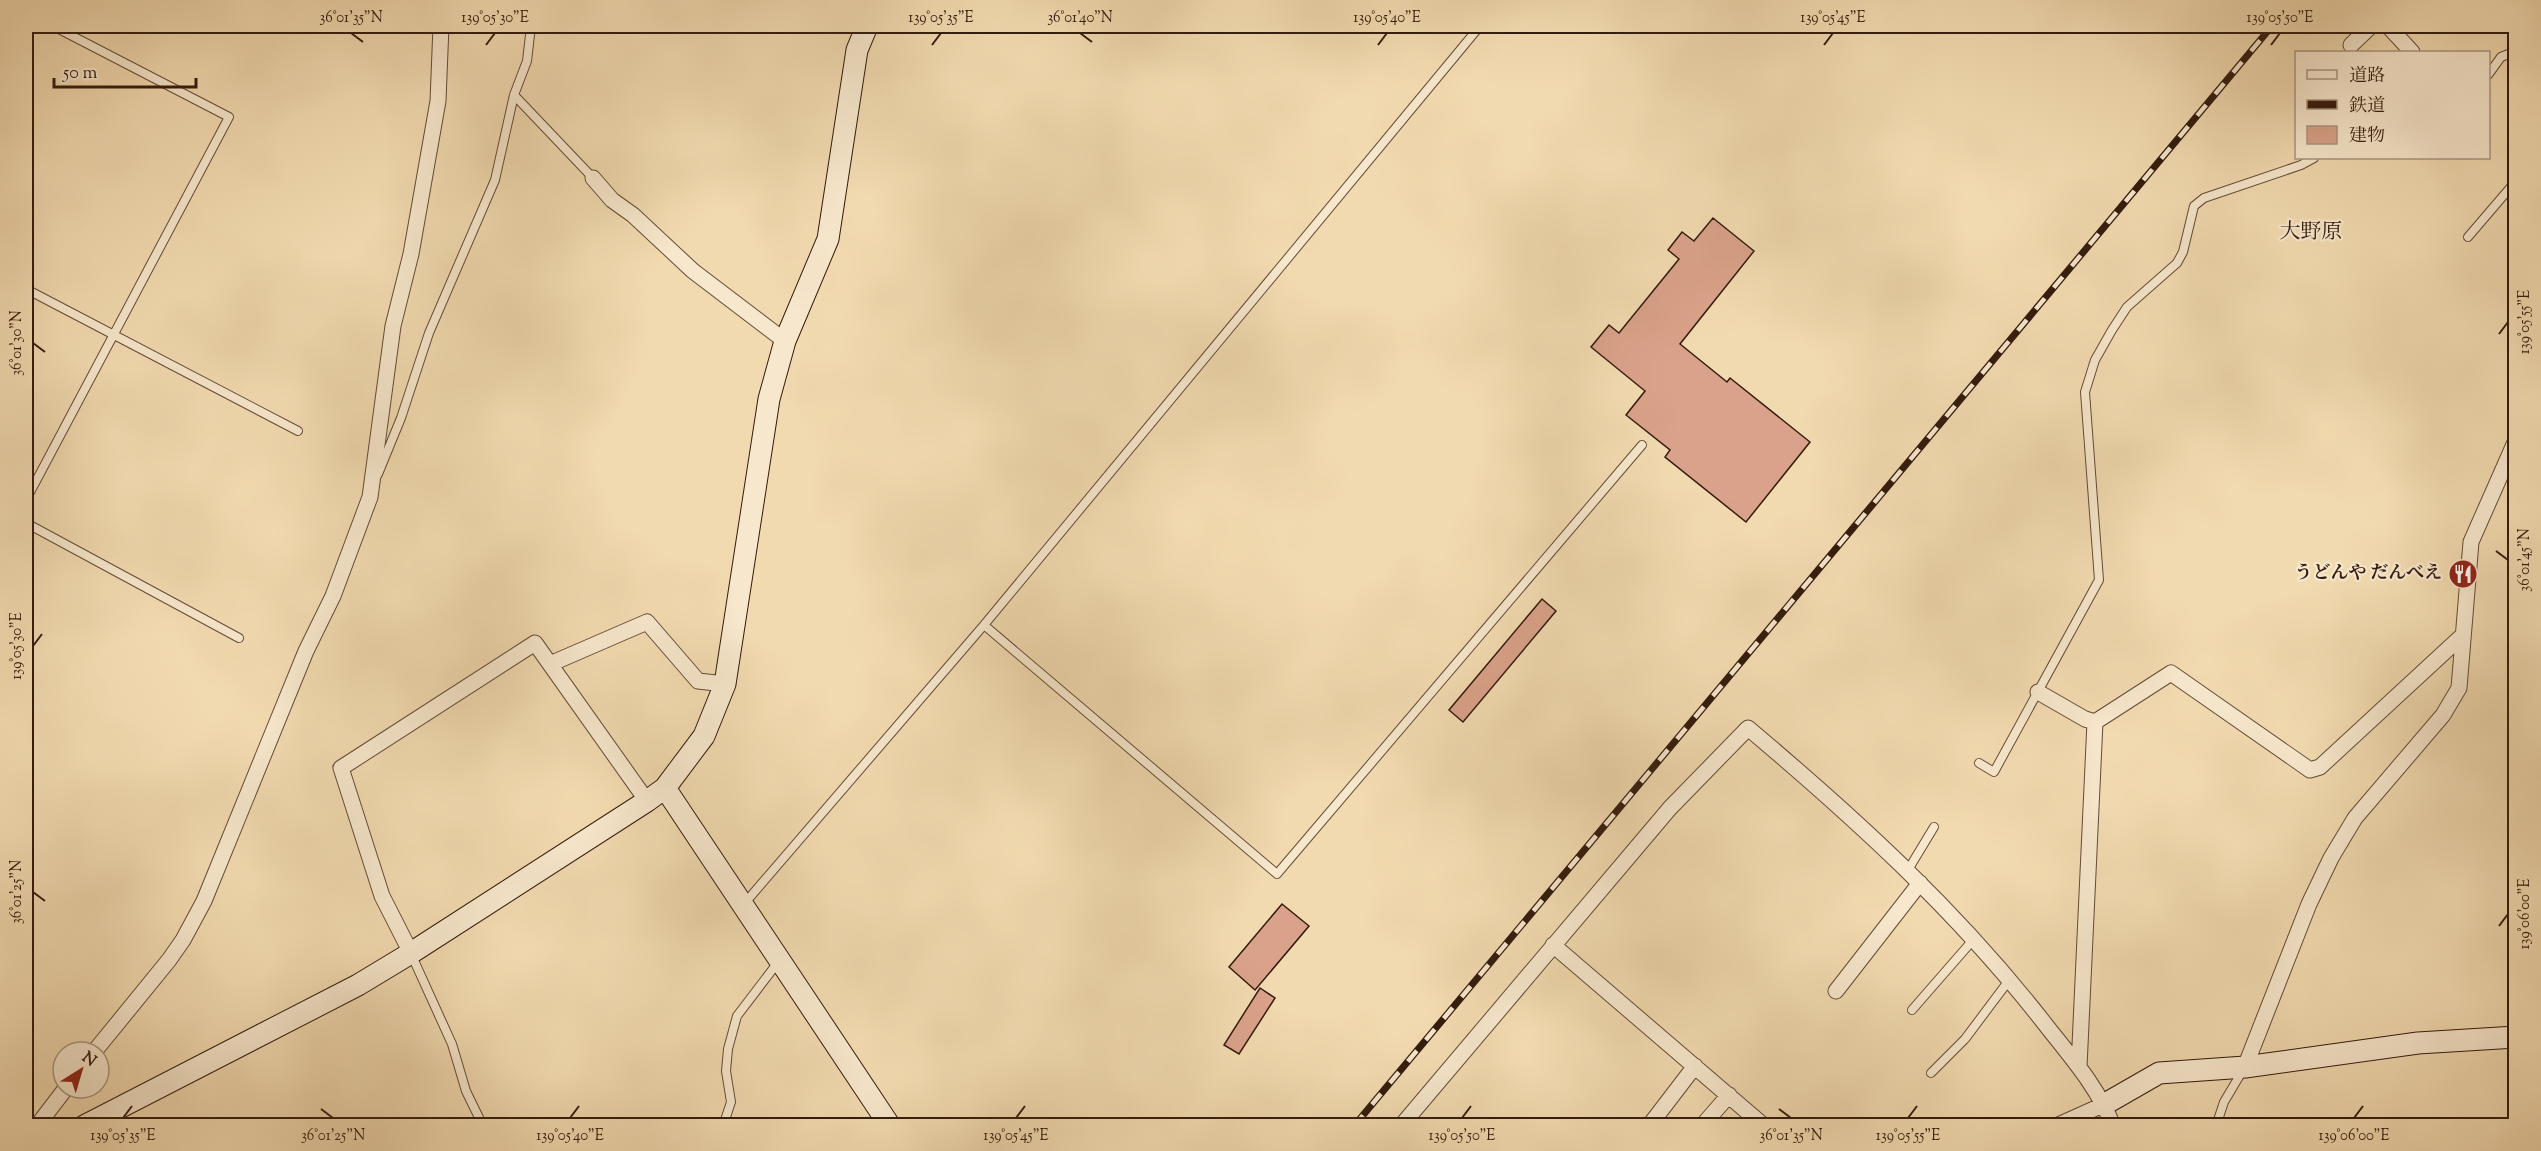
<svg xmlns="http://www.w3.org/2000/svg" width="2541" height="1151" font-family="'Sorts Mill Goudy','Noto Serif JP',serif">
<rect width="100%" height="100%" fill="#f2dab0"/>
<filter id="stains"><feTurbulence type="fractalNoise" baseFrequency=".00333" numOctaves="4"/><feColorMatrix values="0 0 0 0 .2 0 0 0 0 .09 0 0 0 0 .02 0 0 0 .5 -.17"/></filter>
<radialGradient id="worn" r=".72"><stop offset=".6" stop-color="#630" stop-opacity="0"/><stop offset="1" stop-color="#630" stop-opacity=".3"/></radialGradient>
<path fill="#daa28a" stroke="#331b0d" stroke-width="1.5" d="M1713,218L1754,251L1680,344L1727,382L1730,378L1810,442L1746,522L1665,457L1670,450L1626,415L1645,391L1591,347L1609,325L1619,333L1679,259L1668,250L1682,232L1694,241Z
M1542,599L1556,611L1463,722L1449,710Z
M1282,904L1309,926L1255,990L1229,967Z
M1260,988L1275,998L1239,1054L1224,1045Z"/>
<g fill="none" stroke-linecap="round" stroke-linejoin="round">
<g stroke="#634b36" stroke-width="10">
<path id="lane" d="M26,38L32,26
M2488,75L2501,57L2516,51
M514,95L593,178
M2468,237L2516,181
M26,289L298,431
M378,474L401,418L429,333L495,180L514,95L527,61L531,26
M26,500L229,117L53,26
M26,523L239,638
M984,625L1277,874L1642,445
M1979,763L1994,772L2099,580L2085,392L2095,360L2112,330L2127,307L2177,263L2183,252L2194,206L2204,198L2301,165L2314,158
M1908,870L1934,827
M744,904L984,625L1480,26
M412,956L452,1044L466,1091L483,1126
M1912,1010L1973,940
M1931,1073L1965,1039L2010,979
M667,1126L677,1122L690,1126
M723,1126L731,1102L726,1071L728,1049L737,1016L779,961
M2216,1126L2224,1102L2243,1070"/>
</g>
<g stroke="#634b36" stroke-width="17">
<path id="street" d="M2388,26L2412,52
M2351,45L2371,26
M593,178L612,200L633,215L693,271L785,341
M550,664L647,622L698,681L725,684
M2038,692L2085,719L2095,722L2171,673L2310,770L2320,767L2463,635
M1553,945L1764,1126
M411,953L382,896L341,768L535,643L647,801
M1836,991L1920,883
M94,1052L169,960L183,940L204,901L306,651L333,596L370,497L393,326L411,254L438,101L441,26
M2079,1067L2095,722
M2245,1067L2309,904L2331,858L2355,818L2443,715L2459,688L2471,542L2516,440
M37,1126L66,1088
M1401,1126L1670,808L1748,728C1856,819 1958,912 2045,1024C2070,1056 2098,1087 2113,1126
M1649,1126L1695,1066
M1702,1126L1729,1095
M2056,1126L2105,1104"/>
</g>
<g stroke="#331b0d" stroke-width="23">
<path id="secondary" d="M665,788L890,1126
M2105,1104L2159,1073L2245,1067L2418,1043L2516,1037
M84,1126L358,985L411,953L647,801L665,788L704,736L725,684L769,399L785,341L828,239L857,50L867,26"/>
</g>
<use href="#lane" stroke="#f7e7cc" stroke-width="8"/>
<use href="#street" stroke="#f7e7cc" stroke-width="15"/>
<use href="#secondary" stroke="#f7e7cc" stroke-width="21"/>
<g stroke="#331b0d" stroke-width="7">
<path id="rail" d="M1354,1126L2272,26"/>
</g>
<use href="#rail" stroke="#f7e7cc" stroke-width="4.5" stroke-dasharray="14" stroke-linecap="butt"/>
</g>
<path fill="none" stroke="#331b0d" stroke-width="2" d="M351,33L363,42M1080,33L1092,42M486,45L495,33M932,45L941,33M1378,45L1387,33M1824,45L1833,33M2271,45L2280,33M2499,334L2508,322M33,343L45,352M2496,551L2508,560M33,646L42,634M33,892L45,901M2499,926L2508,914M321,1109L333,1118M1779,1109L1791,1118M123,1118L132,1106M570,1118L579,1106M1016,1118L1025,1106M1462,1118L1471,1106M1908,1118L1917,1106M2354,1118L2363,1106"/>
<defs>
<g id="restaurant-disc" transform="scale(1.5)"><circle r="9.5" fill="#8f2418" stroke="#f7e7cc"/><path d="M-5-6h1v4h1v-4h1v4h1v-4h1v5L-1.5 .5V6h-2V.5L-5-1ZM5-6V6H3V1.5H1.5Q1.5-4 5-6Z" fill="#fff"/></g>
</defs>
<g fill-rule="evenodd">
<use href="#restaurant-disc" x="2463" y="574"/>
</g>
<g text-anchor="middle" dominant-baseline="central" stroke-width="4.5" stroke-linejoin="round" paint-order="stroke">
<g font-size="18" font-weight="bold" fill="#331b0d" stroke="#f7e7cc" text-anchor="end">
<text x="2442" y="574">うどんや だんべえ</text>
</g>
<g font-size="21" fill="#331b0d" stroke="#f7e7cc">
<text x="2311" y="233">大野原</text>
</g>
</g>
<rect width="2541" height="1151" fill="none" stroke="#f2dab0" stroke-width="66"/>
<rect x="2295" y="51" width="195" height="108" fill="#f7e7cc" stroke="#a99580" stroke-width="1.5"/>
<rect x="2307" y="70" width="30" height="9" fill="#f7e7cc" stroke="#a99580" stroke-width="1.5"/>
<text x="2349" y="81" font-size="18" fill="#331b0d">道路</text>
<rect x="2307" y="100" width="30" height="9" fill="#331b0d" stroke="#a99580" stroke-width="1.5"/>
<text x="2349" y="111" font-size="18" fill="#331b0d">鉄道</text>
<rect x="2307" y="126" width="30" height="18" fill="#daa28a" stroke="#a99580" stroke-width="1.5"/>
<text x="2349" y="141" font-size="18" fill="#331b0d">建物</text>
<g transform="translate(81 1070) rotate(37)"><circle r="28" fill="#f7e7cc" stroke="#a99580" stroke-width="1.5"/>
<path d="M0-4.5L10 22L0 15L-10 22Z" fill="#8f2418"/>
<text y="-9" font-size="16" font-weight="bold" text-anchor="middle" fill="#331b0d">N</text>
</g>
<path d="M54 78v9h142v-9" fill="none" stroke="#331b0d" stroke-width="3"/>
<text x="63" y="78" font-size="18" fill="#331b0d" stroke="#f7e7cc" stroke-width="4.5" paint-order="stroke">50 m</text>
<rect x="33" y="33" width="2475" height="1085" fill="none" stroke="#331b0d" stroke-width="2"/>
<g font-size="15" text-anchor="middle" fill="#331b0d">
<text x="351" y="22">36°01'35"N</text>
<text x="495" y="22">139°05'30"E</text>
<text x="941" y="22">139°05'35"E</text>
<text x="1080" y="22">36°01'40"N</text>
<text x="1387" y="22">139°05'40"E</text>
<text x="1833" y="22">139°05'45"E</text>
<text x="2280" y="22">139°05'50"E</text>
<text transform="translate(2524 322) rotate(-90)" y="5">139°05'55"E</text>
<text transform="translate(16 343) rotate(-90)" y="5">36°01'30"N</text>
<text transform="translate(2524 560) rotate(-90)" y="5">36°01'45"N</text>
<text transform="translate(16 646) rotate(-90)" y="5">139°05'30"E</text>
<text transform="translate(16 892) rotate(-90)" y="5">36°01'25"N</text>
<text transform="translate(2524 914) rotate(-90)" y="5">139°06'00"E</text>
<text x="123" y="1140">139°05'35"E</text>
<text x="333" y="1140">36°01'25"N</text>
<text x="570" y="1140">139°05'40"E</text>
<text x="1016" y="1140">139°05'45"E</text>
<text x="1462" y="1140">139°05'50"E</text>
<text x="1791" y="1140">36°01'35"N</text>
<text x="1908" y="1140">139°05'55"E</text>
<text x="2354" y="1140">139°06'00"E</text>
</g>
<rect width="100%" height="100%" filter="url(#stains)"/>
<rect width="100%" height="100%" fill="url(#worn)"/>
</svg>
